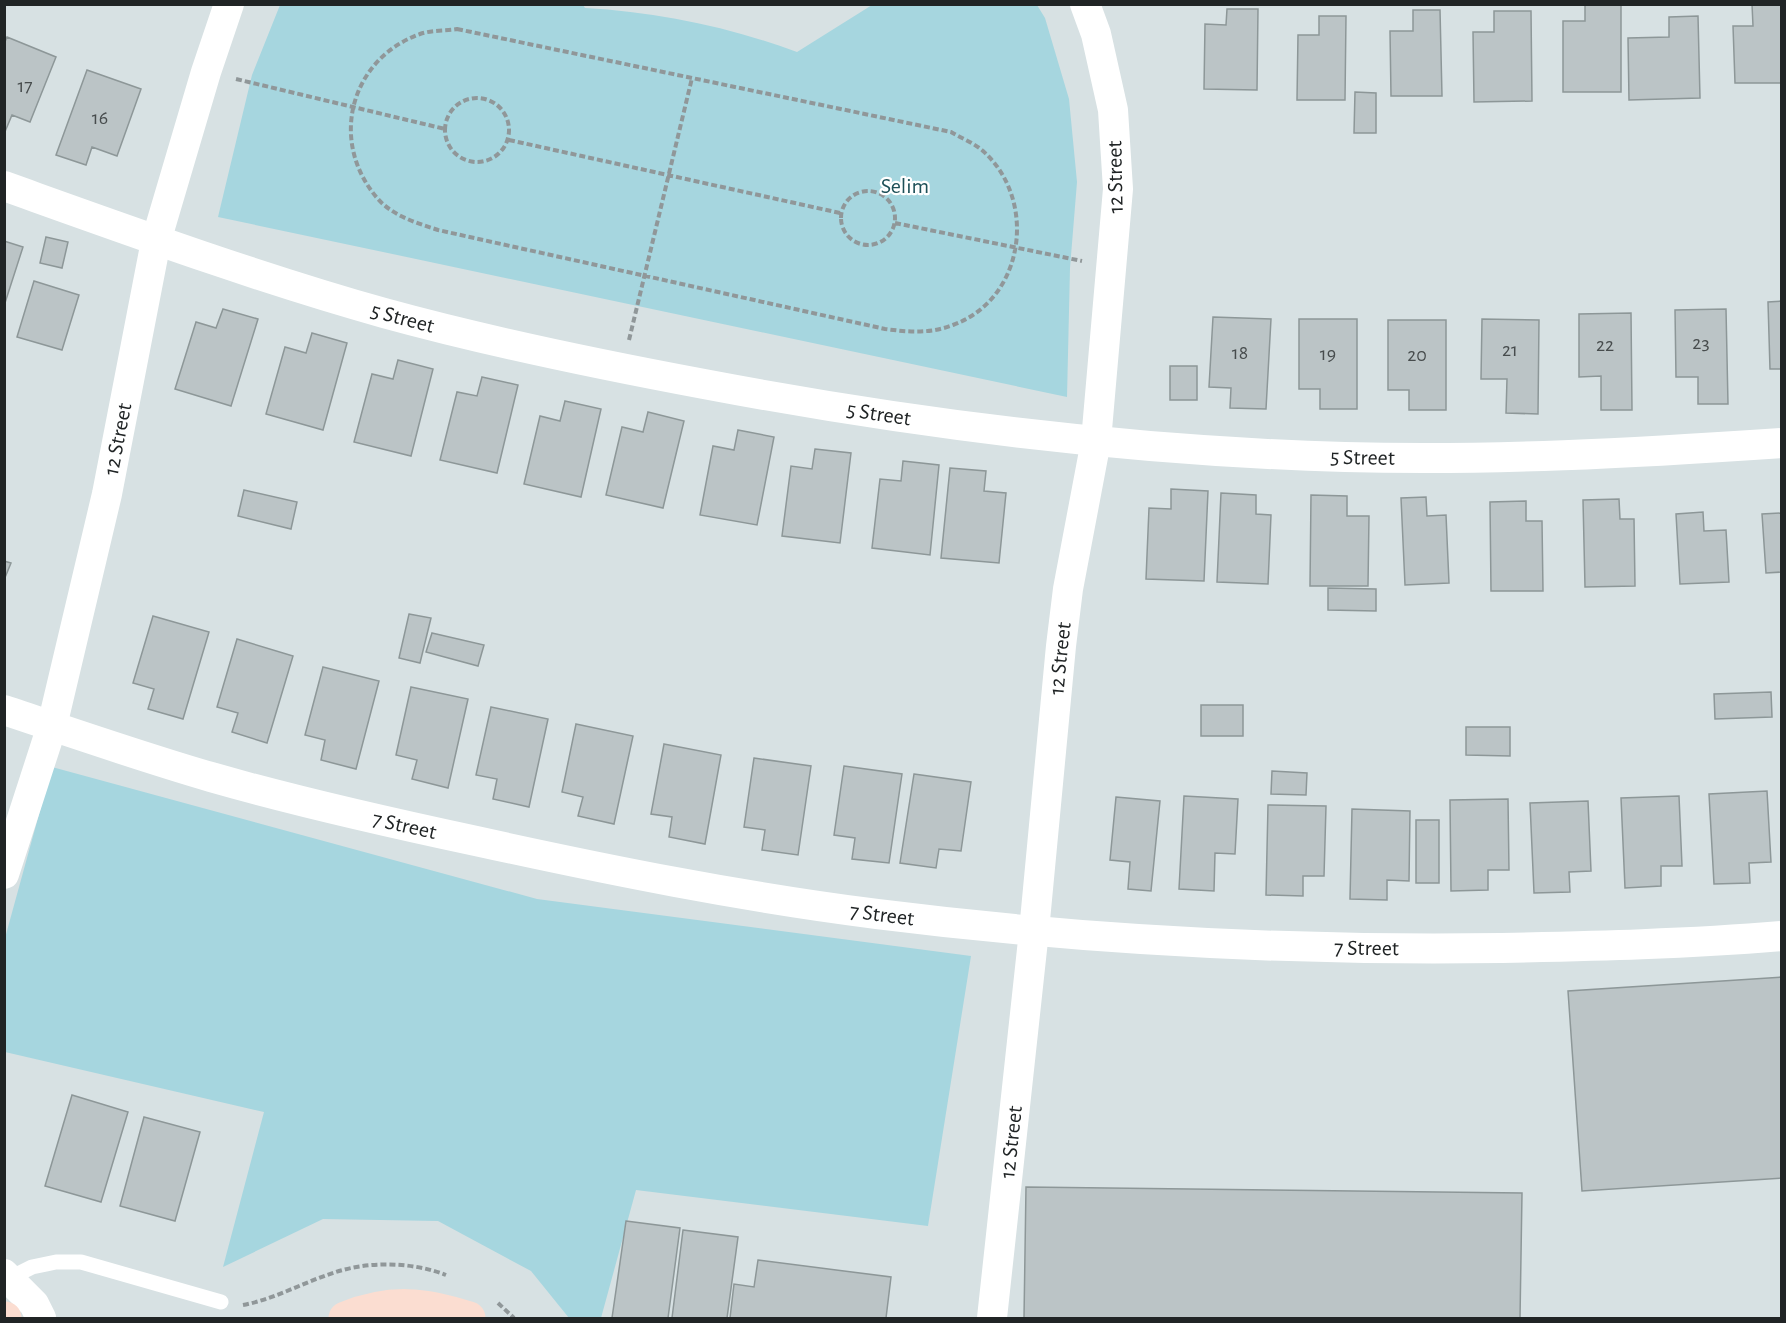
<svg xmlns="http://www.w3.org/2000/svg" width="1786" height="1323" viewBox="0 0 1786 1323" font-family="'Alegreya Sans',sans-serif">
<rect width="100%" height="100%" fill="#d7e1e3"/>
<path fill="#a6d6df" d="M280 5H583L585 8C657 12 730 27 797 52L872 5H1037L1045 18 1069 99 1077 182 1070 268 1067 397 218 217 252 75Z
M52 767 537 899 971 956 928 1226 636 1190 601 1318H569L531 1271 438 1221 323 1219 223 1267 264 1112 5 1052V938Z"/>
<path fill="#bbc4c6" stroke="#8d9798" stroke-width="1.5" d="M1585 4H1621V92H1563V21H1585Z
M1752 4H1781L1782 83H1735L1733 26H1753Z
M1227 9H1258L1257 90 1204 89 1205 24 1226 25Z
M1413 10H1440L1442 96H1391L1390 31H1413Z
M1494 11H1531L1532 101 1474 102 1473 32H1494Z
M1319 16H1346L1345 100H1297L1298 35H1319Z
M1698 16 1700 98 1629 100 1628 38 1669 37V17Z
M7 37 56 57 30 122 12 115 4 134V44Z
M87 70 141 89 117 156 92 147 86 165 56 155Z
M1355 92 1376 93V133H1354Z
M46 237 68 242 62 268 40 263Z
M4 241 23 247 4 306Z
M34 281 79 295 62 350 17 337Z
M1782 301V369H1770L1768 302Z
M223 309 258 319 231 406 175 389 196 322 216 328Z
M1726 309 1728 404H1698V377H1676L1675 310Z
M1631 313 1632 410H1601V376L1579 377V314Z
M1213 317 1271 319 1266 409 1230 408 1231 388 1209 387Z
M1299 319H1357V409H1320V389H1299Z
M1482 319 1539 320 1538 414 1506 413 1507 379H1481Z
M1388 320H1446V410H1409V390H1388Z
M312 333 347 343 323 430 266 414 285 347 306 353Z
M398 360 433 369 411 456 354 442 372 374 393 379Z
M1170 366H1197V400H1170Z
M482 377 518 385 497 473 440 460 457 392 477 396Z
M565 401 601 409 581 497 524 484 540 416 560 421Z
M648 412 684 421 663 508 606 495 622 427 643 432Z
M738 430 774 437 757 525 700 515 713 446 734 450Z
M815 449 851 453 840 543 782 536 791 466 812 469Z
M903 461 939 465 930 555 872 548 880 479 901 481Z
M950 468 986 471 984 491 1006 493 999 563 941 558Z
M1171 489 1208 491 1204 581 1146 579 1149 508 1171 509Z
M244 490 297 502 291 529 238 516Z
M1221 493 1256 495V514L1271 515 1268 584 1217 582Z
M1311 495 1347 496V516H1369L1368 586H1310Z
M1426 497 1427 516 1446 515 1449 583 1405 585 1401 498Z
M1619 499 1620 519H1634L1635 586 1585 587 1583 500Z
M1526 501V521H1542L1543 591H1491L1490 502Z
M1703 512 1704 531 1726 530 1729 582 1680 584 1676 514Z
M1782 513V572L1766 573 1762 514Z
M4 561 11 563 4 580Z
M1328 588 1376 589V611L1328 610Z
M409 614 431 618 420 663 399 658Z
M153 616 209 632 183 719 148 709 154 689 133 683Z
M432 633 484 645 478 666 426 652Z
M237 639 293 656 267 743 232 732 238 713 217 707Z
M323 667 379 681 356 769 321 760 325 740 305 735Z
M411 687 468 699 448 788 412 779 417 760 396 755Z
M1771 692 1772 717 1715 719 1714 694Z
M1201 705H1243V736H1201Z
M491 707 548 719 529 807 493 799 497 779 476 775Z
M576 724 633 736 614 824 578 816 583 797 562 792Z
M1466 727H1510V756L1466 755Z
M664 744 721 755 705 844 669 837 672 817 651 814Z
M754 758 811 766 798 855 762 850 765 830 744 827Z
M844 766 902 774 889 863 852 859 855 838 834 835Z
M1272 771 1307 773 1306 795 1271 794Z
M914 774 971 782 961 851 939 849 936 868 900 863Z
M1767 791 1771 862 1749 863 1750 883 1714 884 1709 794Z
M1184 796 1238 799 1235 854 1215 853 1214 891 1179 889Z
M1679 796 1682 866H1661V886L1625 888 1621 798Z
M1116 797 1160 801 1151 891 1128 889 1130 862 1110 860Z
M1508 799 1509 870H1488V890L1451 891 1450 800Z
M1588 801 1591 871 1569 872 1570 892 1534 893 1530 803Z
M1268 805 1326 806 1324 876H1303V896L1266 895Z
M1352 809 1410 811 1409 881 1387 880V900L1350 899Z
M1416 820H1439V883H1416Z
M1782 977V1178L1582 1191 1568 991Z
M72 1095 128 1112 101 1202 45 1186Z
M144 1117 200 1132 175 1221 120 1206Z
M1026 1187 1522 1193 1520 1318H1024Z
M626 1221 680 1228 668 1318H612Z
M683 1230 738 1237 727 1318H672Z
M758 1260 891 1277 886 1318H730L734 1284 754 1287Z"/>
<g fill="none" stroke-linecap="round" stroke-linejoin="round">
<path stroke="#909799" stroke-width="4" stroke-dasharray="6 3" stroke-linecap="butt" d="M457 29 951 132C961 138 974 143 983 151 1038 200 1025 299 953 325 930 334 908 332 885 329L438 230C417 223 393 216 378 199 328 142 350 59 420 34 431 30 446 31 457 29Z
M236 79 445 129
M445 130a32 32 0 1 1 64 0a32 32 0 1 1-64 0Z
M509 140 840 213
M841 218a27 27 0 1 1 54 0a27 27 0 1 1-54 0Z
M895 223 1082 261
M629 340 692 78
M498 1303 514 1318
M243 1305C275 1299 304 1282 336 1272 370 1261 413 1262 446 1275"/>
<path stroke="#fff" stroke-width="15" d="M10 1278 32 1267 56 1262H81L221 1302"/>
<g stroke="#fff" stroke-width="30">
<path id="s1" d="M4 186C130 231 256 277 384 313 489 342 597 364 704 384 915 424 1130 451 1345 457 1491 461 1636 453 1782 443"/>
<path id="s2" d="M4 710C73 733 142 757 211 777 298 802 387 822 476 841 608 870 742 897 877 914 1083 940 1293 951 1501 948 1594 946 1688 944 1782 936"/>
<path id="s3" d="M4 874 52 726 107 494 156 241 206 72 229 4"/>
<path d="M4 1274 34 1304 41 1318"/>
<path id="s4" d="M992 1318 1034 931 1061 646 1068 589 1096 441 1118 189 1113 110 1096 34 1085 4"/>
</g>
<path stroke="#fbddd1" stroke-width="33" d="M4 1318H5
M345 1318C390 1300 424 1303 469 1318"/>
</g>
<g text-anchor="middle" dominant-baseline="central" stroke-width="4.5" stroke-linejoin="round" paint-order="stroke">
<g font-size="20" fill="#474c4d">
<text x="25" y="86">17</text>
<text x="100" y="118">16</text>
<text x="1701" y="343">23</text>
<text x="1605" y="345">22</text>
<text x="1510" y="350">21</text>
<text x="1240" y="353">18</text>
<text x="1328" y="354">19</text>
<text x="1417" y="355">20</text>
</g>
<g font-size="22" fill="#202425" stroke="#fff">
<text transform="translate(1115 177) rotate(-91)">12 Street</text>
<text stroke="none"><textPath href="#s1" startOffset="420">5 Street</textPath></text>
<text stroke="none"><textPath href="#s1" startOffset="906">5 Street</textPath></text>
<text stroke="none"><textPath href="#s3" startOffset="450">12 Street</textPath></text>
<text stroke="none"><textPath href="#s1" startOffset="1392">5 Street</textPath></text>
<text stroke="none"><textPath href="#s4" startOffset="663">12 Street</textPath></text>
<text stroke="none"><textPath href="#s2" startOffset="417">7 Street</textPath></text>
<text stroke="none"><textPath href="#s2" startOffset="903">7 Street</textPath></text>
<text stroke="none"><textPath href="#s2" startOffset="1389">7 Street</textPath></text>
<text stroke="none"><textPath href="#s4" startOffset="177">12 Street</textPath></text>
</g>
<g font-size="22" fill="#1d5058" stroke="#fff">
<text x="905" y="186">Selim</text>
</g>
</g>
<rect width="1786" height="1323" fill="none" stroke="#202425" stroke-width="12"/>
</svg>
